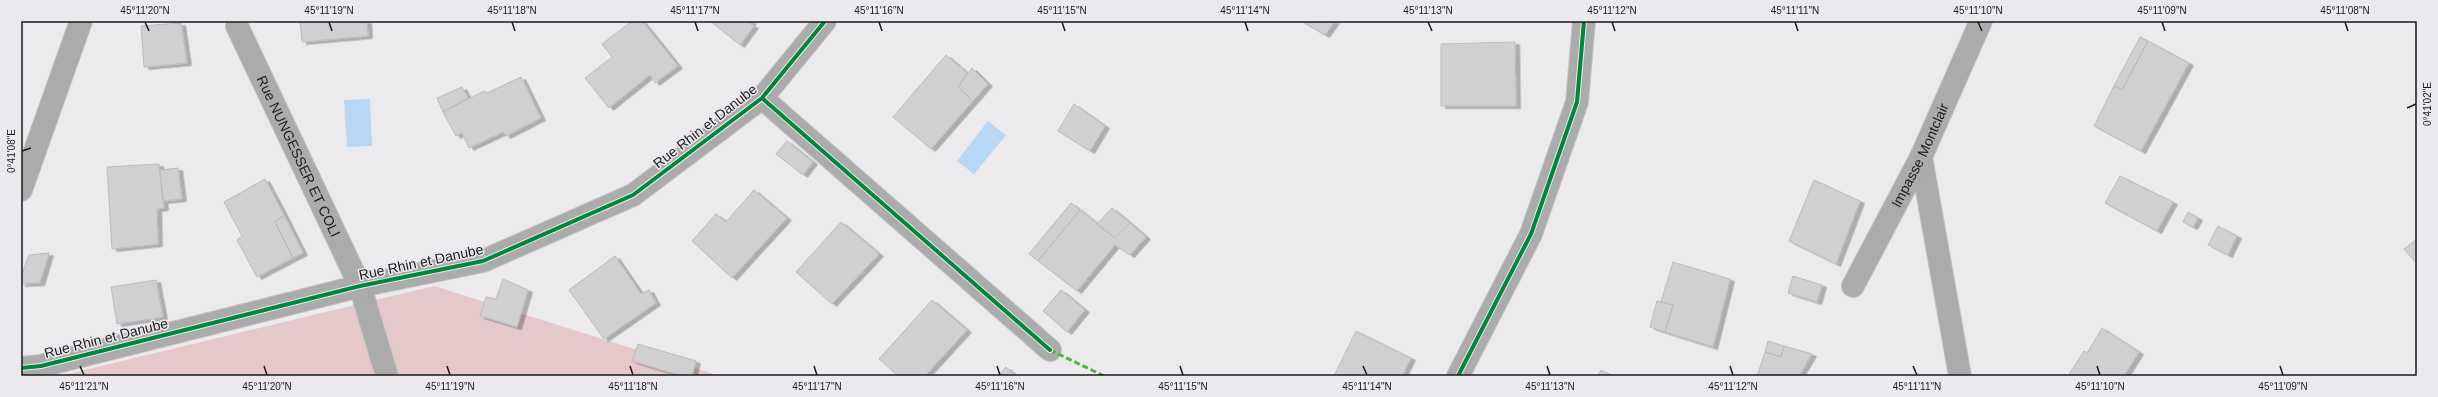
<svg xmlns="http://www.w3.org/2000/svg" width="2438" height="397" viewBox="0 0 2438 397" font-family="Arial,sans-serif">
<defs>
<filter id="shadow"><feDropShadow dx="4.5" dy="2.5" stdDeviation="0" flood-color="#0004"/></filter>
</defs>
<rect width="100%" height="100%" fill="#eceaed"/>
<path fill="#e4c8ca" d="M434 286 720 376H60Z"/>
<path fill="#b7d7f5" d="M370 99 372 146 347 147 344 100Z
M988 121 1006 135 974 174 957 161Z"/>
<path fill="#d0d0d2" stroke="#bcbbbd" filter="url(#shadow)" d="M300 21H367L368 36 302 42Z
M632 21H642L678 66 655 83 650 75 609 108 585 78 612 57 602 44Z
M710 21H752L750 24 754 26 740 45Z
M1301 21H1335L1325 35Z
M181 23 187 63 144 67 141 26Z
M2140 37 2148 41 2122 90 2114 86Z
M2148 41 2189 63 2141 151 2094 126 2114 86 2122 90Z
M1515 42 1516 106H1441V44Z
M946 55 967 73 958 87 973 101 931 149 893 117Z
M972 68 988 84 973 101 958 87Z
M521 77 541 118 506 136 503 132 469 148 462 133 456 136 443 112 484 91 487 93Z
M462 87 468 98 443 112 437 98Z
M1074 104 1105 126 1090 151 1058 131Z
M787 141 813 162 803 175 776 154Z
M159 164 164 208 157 209 158 244 112 249 107 167Z
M178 168 182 199 163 201 160 170Z
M2120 176 2173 202 2157 231 2105 203Z
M265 179 284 215 275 222 293 258 257 277 237 240 242 236 224 202Z
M1814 180 1860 201 1836 264 1789 241Z
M754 190 787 218 732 278 692 241 716 214 726 222Z
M1071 203 1080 210 1038 261 1029 254Z
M1112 208 1130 223 1115 238 1097 224Z
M1080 210 1115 238 1130 223 1146 237 1130 255 1115 245 1077 291 1038 261Z
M2188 212 2198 218 2193 227 2183 222Z
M284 215 303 253 293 258 275 222Z
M841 222 879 254 832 304 796 272Z
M2218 226 2237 236 2228 255 2208 245Z
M2417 239V264L2404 249Z
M49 253 40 283 21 284V276L29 255Z
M615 256 641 294 649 290 656 303 604 339 569 290Z
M1673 262 1730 279 1713 347 1665 332 1673 305 1661 302Z
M1793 276 1822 285 1817 302 1788 293Z
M503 279 528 290 517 327 480 316 486 297 496 299Z
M156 280 163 317 117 324 111 287Z
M1061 290 1085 310 1067 332 1043 311Z
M932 300 967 330 925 376H898L879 359Z
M1657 301 1673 305 1665 332 1650 327Z
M2102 328 2139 352 2124 376H2068L2084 351 2087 353Z
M1356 331 1411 358 1402 376H1334Z
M1768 341 1784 346 1781 357 1765 352Z
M638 344 696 361 692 376H682L632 361Z
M1784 346 1812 354 1799 376H1757L1765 352 1781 357Z
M1006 367 1016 376H998Z
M1601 370 1613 376H1598Z"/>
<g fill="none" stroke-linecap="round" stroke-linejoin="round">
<defs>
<g id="minor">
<path id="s1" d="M237 26 360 286 387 376"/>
<path d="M762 98 1050 350"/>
<path d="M1921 157 1960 376"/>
<path d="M21 190 81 21"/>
<path id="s2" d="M1853 286 1921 157 1981 21"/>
<path d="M21 368 41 366 360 286 483 261 633 195 762 98 825 21"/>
<path d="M1458 376 1531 234 1577 102 1584 21"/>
</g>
</defs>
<use href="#minor" stroke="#c6c5c6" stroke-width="24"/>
<use href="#minor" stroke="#ababac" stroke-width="22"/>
<path stroke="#55b145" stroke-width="3" stroke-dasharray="6 3" stroke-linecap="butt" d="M1050 350 1104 376"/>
<defs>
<path id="cycleway" d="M762 98 1050 350
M21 368 41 366 360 286 483 261 633 195 762 98 825 21
M1458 376 1531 234 1577 102 1584 21"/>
</defs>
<use href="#cycleway" stroke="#ece9ee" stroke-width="6"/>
<use href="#cycleway" stroke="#00873e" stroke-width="4"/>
</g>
<path fill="none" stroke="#1a191b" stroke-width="1.5" d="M145 22 149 31M329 22 332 31M512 22 515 31M695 22 698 31M879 22 882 31M1062 22 1065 31M1245 22 1248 31M1428 22 1432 31M1612 22 1615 31M1795 22 1798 31M1978 22 1982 31M2162 22 2165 31M2345 22 2348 31M2407 108 2416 104M22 151 31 148M80 366 84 375M264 366 267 375M447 366 450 375M630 366 633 375M814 366 817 375M997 366 1000 375M1180 366 1183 375M1363 366 1367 375M1547 366 1550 375M1730 366 1733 375M1913 366 1917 375M2097 366 2100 375M2280 366 2283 375"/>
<g text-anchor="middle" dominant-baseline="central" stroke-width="3" stroke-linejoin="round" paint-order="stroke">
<g font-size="14" fill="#1a191b" stroke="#ece9ee">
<text transform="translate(705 126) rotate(-38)">Rue Rhin et Danube</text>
<text stroke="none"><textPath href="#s2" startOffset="147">Impasse Montclair</textPath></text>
<text stroke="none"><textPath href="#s1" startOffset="144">Rue NUNGESSER ET COLI</textPath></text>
<text transform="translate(421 262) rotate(-12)">Rue Rhin et Danube</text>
<text transform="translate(106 338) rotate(-14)">Rue Rhin et Danube</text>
</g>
</g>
<rect width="2438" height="397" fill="none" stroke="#ece9ee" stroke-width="44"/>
<rect x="22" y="22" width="2394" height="353" fill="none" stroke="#1a191b" stroke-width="1.5"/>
<g font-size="10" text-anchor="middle" fill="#1a191b">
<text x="145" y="14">45°11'20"N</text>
<text x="329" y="14">45°11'19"N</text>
<text x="512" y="14">45°11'18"N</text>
<text x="695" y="14">45°11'17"N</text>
<text x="879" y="14">45°11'16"N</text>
<text x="1062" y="14">45°11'15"N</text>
<text x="1245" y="14">45°11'14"N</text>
<text x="1428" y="14">45°11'13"N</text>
<text x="1612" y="14">45°11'12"N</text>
<text x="1795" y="14">45°11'11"N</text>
<text x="1978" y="14">45°11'10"N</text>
<text x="2162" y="14">45°11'09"N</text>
<text x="2345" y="14">45°11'08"N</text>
<text transform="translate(2427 104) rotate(-90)" y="4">0°41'02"E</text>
<text transform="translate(11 151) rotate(-90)" y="4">0°41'08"E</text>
<text x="84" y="390">45°11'21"N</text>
<text x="267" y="390">45°11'20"N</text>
<text x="450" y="390">45°11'19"N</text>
<text x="633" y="390">45°11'18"N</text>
<text x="817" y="390">45°11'17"N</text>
<text x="1000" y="390">45°11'16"N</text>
<text x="1183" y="390">45°11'15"N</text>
<text x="1367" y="390">45°11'14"N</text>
<text x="1550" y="390">45°11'13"N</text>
<text x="1733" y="390">45°11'12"N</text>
<text x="1917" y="390">45°11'11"N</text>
<text x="2100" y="390">45°11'10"N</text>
<text x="2283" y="390">45°11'09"N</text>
</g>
</svg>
